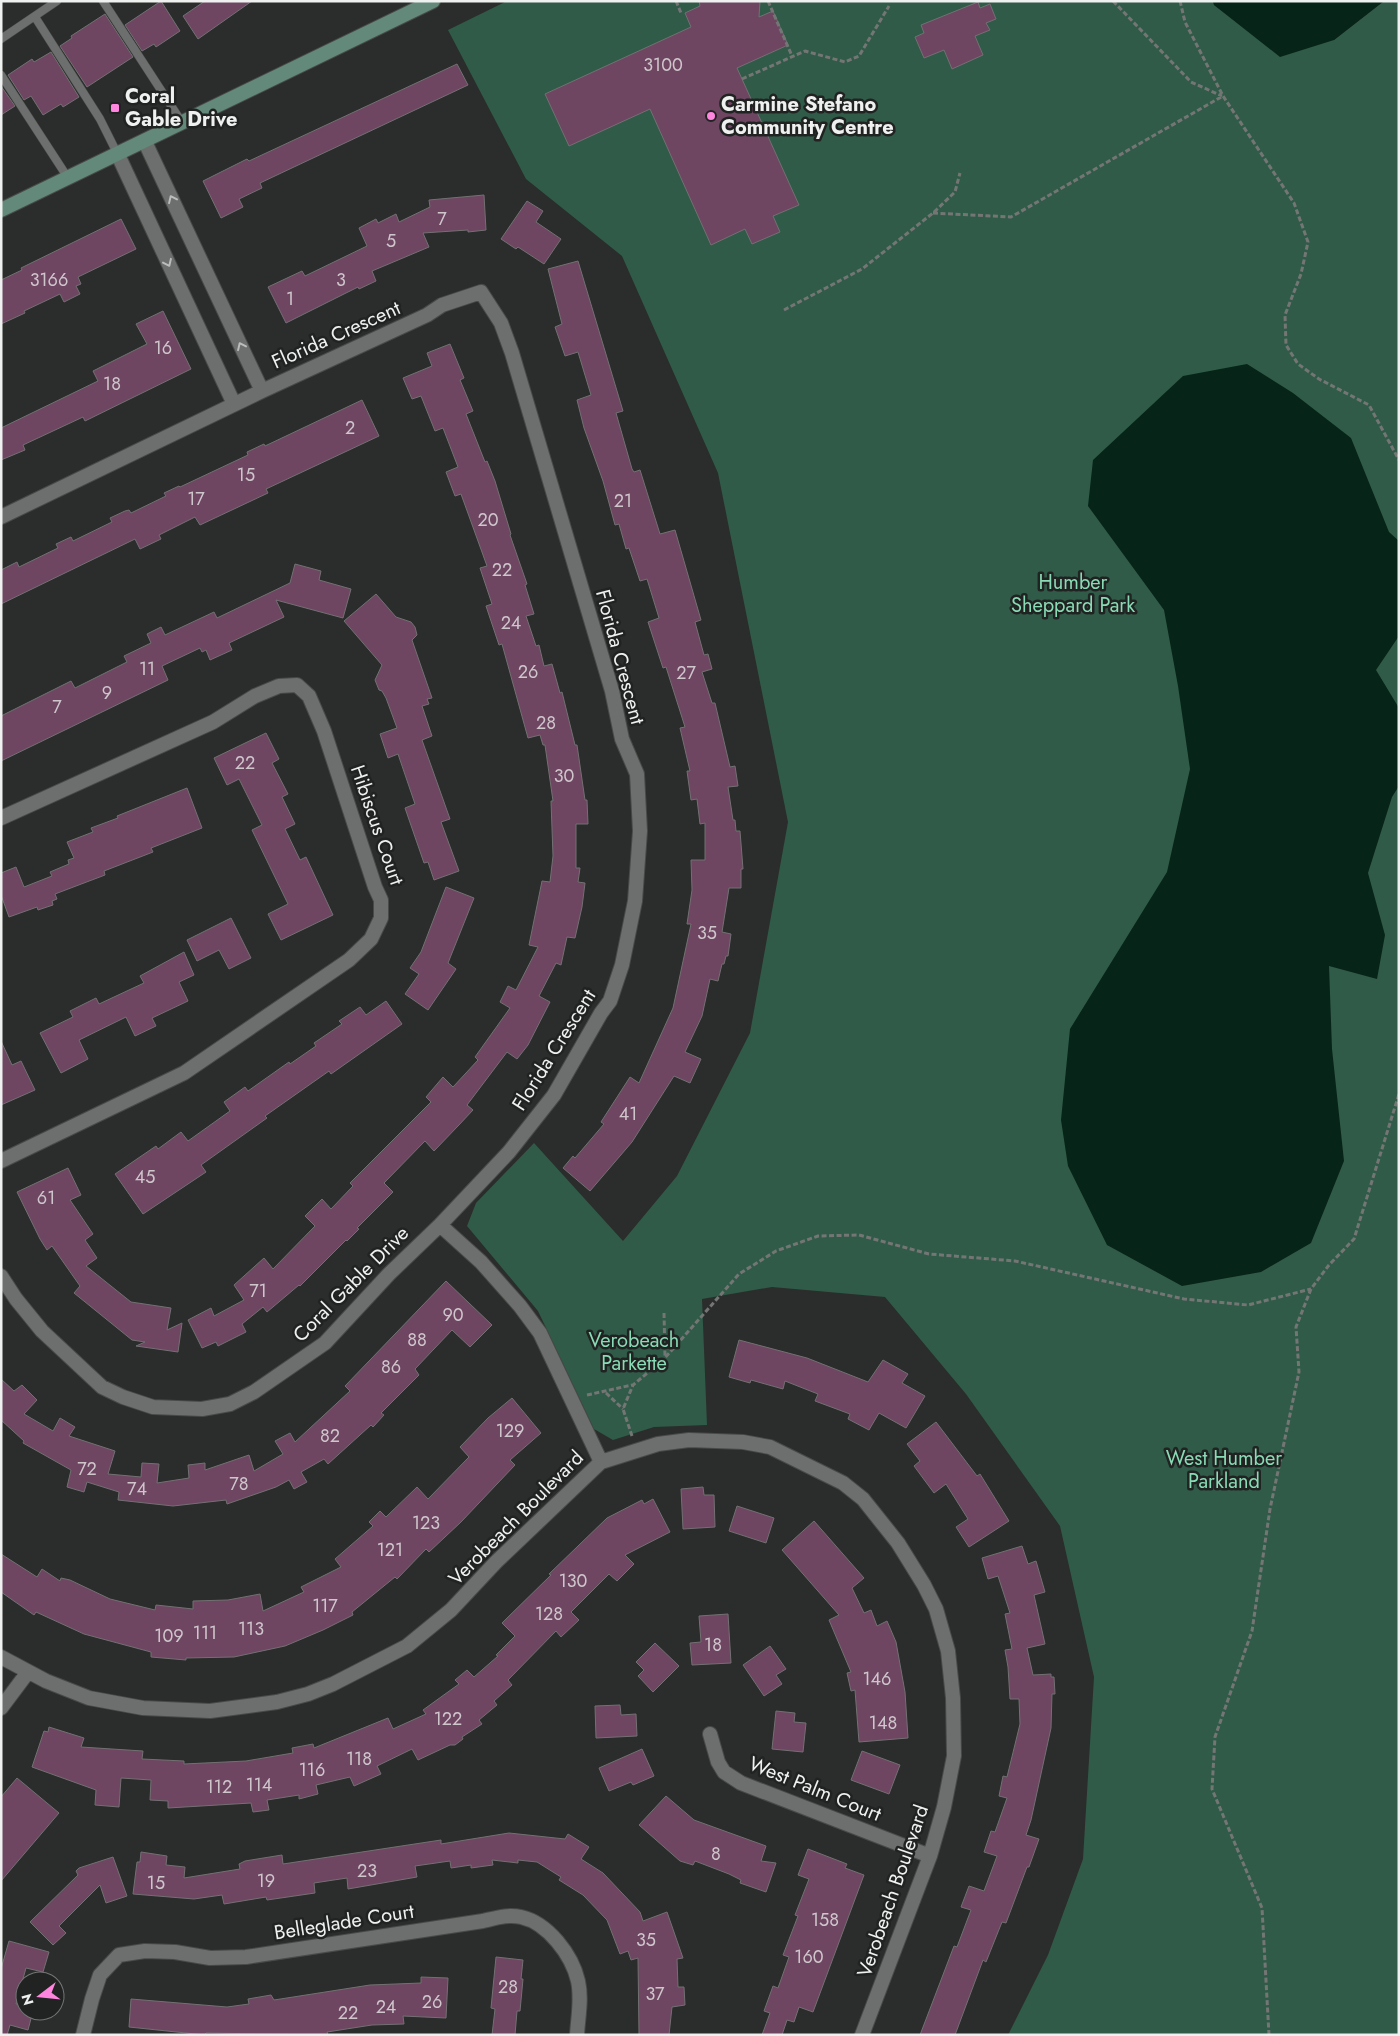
<svg xmlns="http://www.w3.org/2000/svg" width="1400" height="2036" viewBox="0 0 1400 2036" font-family="Jost,sans-serif">
<rect width="100%" height="100%" fill="#2a2d2b"/>
<path fill="#305b48" d="M507 1H1213L1214 5 1253 34 1334 40 1384 1H1399V2035H1008L1048 1955 1083 1859 1094 1677 1060 1526 966 1394 885 1297 772 1287 702 1299 707 1425 654 1427 613 1440 594 1429 538 1311 467 1226 476 1203 534 1143 623 1241 677 1176 750 1033 788 822 718 473 622 256 526 179 448 30Z"/>
<path fill="#072418" d="M1213 1H1384L1334 40 1280 57 1214 5Z
M1247 364 1293 393 1351 438 1389 532 1399 541V636L1376 670 1399 708V786L1392 797 1368 873 1385 935 1377 979 1329 966 1332 1049 1344 1161 1311 1243 1261 1272 1182 1286 1107 1245 1068 1166 1061 1120 1070 1029 1167 872 1190 769 1178 686 1164 610 1088 506 1093 460 1183 376Z"/>
<path fill="#6e4662" stroke="#737072" d="M161 1 180 31 156 47 154 44 142 51 125 25Z
M205 1H252L198 39 183 16Z
M699 1H760L759 17 773 11 788 45 737 68 799 205 773 216 780 232 752 244 745 229 711 245 650 109 569 146 545 94 691 27 685 13 700 6Z
M978 2 980 8 990 4 996 19 986 23 990 30 975 36 983 55 952 69 944 50 924 58 915 37 924 33 921 25Z
M105 14 133 57 87 87 60 46 72 38 71 36Z
M51 52 79 97 63 107 61 104 43 115 31 96 24 100 8 75 32 59 34 62Z
M457 64 468 85 260 183 262 188 239 199 243 207 221 218 203 181 247 159 249 161Z
M1 86 15 106 1 115Z
M484 195 486 230 468 232V230L423 233 429 247 372 271 376 281 359 289 358 287 286 323 268 287 302 271 305 276 367 246 359 228 376 219 378 223 396 214 399 222 430 207 429 200Z
M527 201 543 211 536 222 561 239 544 264 518 247 516 249 501 239Z
M121 219 136 249 78 277 81 284 76 286 80 294 64 302 60 294 24 311 25 313 1 324V280L22 270 21 268Z
M578 261 623 411 616 413 632 469 634 472 640 470 660 534 675 530 701 620 695 622 704 655 708 654 712 669 702 672 712 703H715L730 767 735 766 738 786 728 787 733 820H735L736 831H740L743 869H741V888H729L722 932 731 934 728 956H726L724 964H722L718 981 710 979 702 1016 685 1052 701 1059 690 1083 674 1076 632 1142 590 1191 563 1168 573 1156 575 1158 604 1124 601 1122 630 1077 639 1083 673 1008 691 924H687L692 890 691 860H705V823L700 824 697 799 691 800 687 771H690L680 728 685 727 666 667 663 668 648 622 659 618 647 579 640 581 629 548 626 549 619 524 615 525 603 481 584 428 577 400 591 395 578 352 565 356 555 327 562 324 548 269Z
M163 311 191 369 85 421 83 417 23 445 25 450 1 460V428L98 381 93 371 147 344 136 324Z
M450 344 464 378 460 380 473 411 466 414 485 462 487 461 495 481 511 534 510 535 527 584 525 585 534 614 526 616 536 646 539 645 544 666 552 664 560 693 562 692 575 745H577L585 800H587L588 824H576V868H580L578 882 585 883 582 907 575 938 567 937 561 965 556 963 539 996 550 1002 528 1045 517 1059 507 1052 467 1105 473 1110 458 1126 434 1151 425 1141 384 1183 393 1192 357 1228 359 1229 347 1241 346 1240 300 1286 299 1285 267 1312 263 1307 242 1324 246 1332 218 1346 216 1342 202 1348 188 1320 211 1308 214 1316 244 1300 234 1285 264 1258 273 1269 315 1226 305 1216 322 1199 331 1209 353 1186 350 1183 431 1102 426 1097 443 1077 453 1087 478 1060 475 1057 510 1008 500 1002 508 986 516 990 538 947 529 945 542 881 550 882 553 856 551 801H553L545 745H543L540 735 528 738 502 644 499 645 486 606 492 604 480 568 487 566 461 494 455 496 446 472 458 467 443 428 435 431 421 396 412 399 403 378 432 366 427 353Z
M362 400 379 436 266 489 268 493 200 525 195 517 159 535 161 539 140 549 135 539 1 604V570L17 562 19 567 58 548 56 544 71 537 73 541 112 522 110 518 125 511 129 510 131 513 166 496 164 493 179 486 180 487 248 455 247 452 264 444 265 446Z
M295 564 321 571 319 580 351 589 343 618 276 600 284 617 229 643 232 650 210 660 206 650 202 652 200 648 162 666 168 680 1 761V716L71 681 75 688 127 662 124 656 151 643 147 634 161 627 165 635 214 612 217 618 290 583Z
M376 594 396 617 411 622 415 627 417 635 412 640 432 698 427 699 429 704 422 706 432 736 422 740 450 819 441 822 459 871 434 880 428 862 424 863 405 808 415 804 398 754 388 758 380 734 397 728 386 698 382 691 379 690 375 680 382 665 344 621Z
M266 733 279 759 272 763 288 794 282 797 295 824 285 829 300 860 306 857 333 915 281 940 268 914 288 904 252 830 262 825 239 779 227 785 214 758Z
M187 788 202 828 151 848 153 852 104 871 105 875 55 894 57 899 52 901 53 905 38 910 37 907 9 917 1 895V873L16 867 24 887 52 876 50 872 69 864 68 860 74 858 67 842 93 832 91 828 118 818 117 816Z
M446 887 474 898 448 963 456 969 428 1010 405 994 419 974 410 968 421 952Z
M231 918 251 958 229 969 219 950 197 961 187 940Z
M184 952 194 975 179 982 188 1001 152 1018 156 1026 135 1036 126 1017 79 1040 88 1059 61 1073 40 1033 73 1017 70 1011 96 998 99 1004 144 983 140 976Z
M386 1001 402 1024 331 1074 329 1071 265 1116 267 1118 201 1165 206 1172 143 1214 115 1174 156 1146 158 1149 181 1132 188 1141 230 1111 224 1102 245 1087 248 1091 289 1062 290 1064 316 1046 314 1043 342 1024 339 1021 360 1007 366 1015Z
M1 1041 12 1065 21 1061 35 1090 1 1105Z
M68 1168 81 1195 70 1200 93 1234 85 1240 97 1258 86 1266 131 1302 171 1308 167 1330 182 1323 178 1352 136 1346 145 1342 132 1340 74 1293 80 1286 52 1246 47 1250 40 1239 17 1192Z
M446 1281 492 1325 470 1347 452 1330 415 1369 419 1375 381 1413 384 1415 373 1427 371 1425 328 1464 324 1459 301 1472 307 1482 294 1489 289 1480 276 1487 227 1504 226 1500 173 1506 118 1500 119 1492 87 1482 84 1492 67 1487 71 1470 23 1443 24 1441 1 1420V1379L14 1391 22 1385 37 1400 24 1414 53 1431 60 1418 75 1427 69 1436 115 1451 108 1474 141 1477 142 1463 159 1464 157 1483 189 1478 188 1465 205 1463V1470L249 1455 254 1471 283 1454 275 1441 290 1433 295 1442 350 1391 345 1386Z
M739 1340 807 1358 868 1382 883 1360 908 1374 902 1383 925 1396 906 1428 879 1413 869 1430 848 1419 850 1414 815 1401 818 1394 785 1381 783 1389 751 1380 750 1383 729 1377Z
M512 1398 541 1433 510 1460 515 1465 461 1522 429 1552 426 1549 397 1579 395 1577 352 1612 353 1615 323 1630 285 1646 234 1657 186 1658V1660L151 1657V1652L84 1634 36 1612 34 1615 1 1592V1554L37 1577 42 1569 60 1581 61 1578 70 1580 110 1599 155 1610 156 1605 193 1609V1601L228 1600 260 1594 263 1611 304 1592 301 1587 341 1567 335 1559 373 1526 369 1522 380 1511 386 1517 417 1487 428 1499 469 1457 460 1447 488 1418Z
M936 1422 977 1476 980 1474 1009 1521 969 1547 956 1527 968 1519 946 1484 934 1493 914 1466 920 1461 907 1444Z
M703 1487 704 1495H714L715 1527 683 1529 681 1489Z
M653 1499 670 1532 625 1555 634 1564 617 1581 609 1574 571 1612 579 1620 561 1637 556 1631 508 1680 512 1685 494 1701 497 1705 479 1720 482 1724 462 1737 463 1739 455 1745H450L418 1760 412 1749 377 1766 381 1774 354 1786 350 1777 316 1785 318 1794 299 1799V1795L267 1800 269 1810 253 1812 251 1803 168 1808V1801L150 1800 151 1780 121 1778 119 1807 95 1805 96 1790 32 1767 44 1731 48 1732 49 1727 84 1738 81 1747 143 1751 142 1759 184 1761V1764L246 1761 293 1753 292 1748 313 1744 314 1748 388 1718 393 1729 426 1714 423 1710 459 1684 455 1680 467 1670 474 1677 498 1656 496 1655 515 1636 502 1623 551 1575 549 1574 607 1518 642 1500 644 1504Z
M737 1506 774 1518 766 1543 729 1531Z
M814 1521 864 1578 852 1588 864 1613 871 1610 877 1626 887 1621 896 1642 905 1692 908 1738 859 1742 855 1690 851 1691 847 1673 851 1672 829 1620 839 1615 782 1550Z
M1022 1546 1028 1564 1036 1561 1045 1592 1034 1595 1045 1644 1027 1648 1033 1675 1051 1674V1677H1054L1055 1694H1052L1051 1728 1031 1820 1026 1835 1039 1839 1029 1867H1027L1006 1923 1002 1922 986 1962 983 1960 955 2035H920L954 1946 957 1947 971 1910 961 1907 969 1886 984 1891 997 1856 984 1852 991 1831 995 1832 1007 1798 999 1796 1003 1776 1007 1777 1020 1724 1019 1699H1010L1008 1667 1005 1650 1012 1649 1005 1614 1010 1613 998 1576 988 1579 982 1558Z
M728 1614 731 1663 692 1665 690 1643 701 1642 699 1616Z
M655 1643 679 1666 653 1692 638 1676 644 1670 636 1662Z
M770 1646 786 1669 776 1675 782 1684 764 1696 743 1665Z
M620 1705 621 1715 636 1714 637 1736 596 1738 595 1706Z
M776 1711 795 1713 794 1722 806 1723 803 1752 772 1749Z
M642 1749 654 1776 633 1785 631 1782 609 1791 599 1768Z
M862 1751 900 1765 889 1794 851 1780Z
M17 1778 59 1813 1 1881V1797Z
M666 1796 694 1820 766 1846 761 1861 776 1863 766 1892 740 1883 741 1880 729 1874 695 1861 693 1865 680 1861 639 1825Z
M509 1833 565 1839 568 1834 589 1847 581 1859 603 1873 640 1912 643 1921 667 1912 683 1958 677 1959 678 1987H684L685 2005 672 2007 669 2035H639L638 1958 631 1960 628 1951 620 1954 607 1920 583 1895 559 1880 561 1877 537 1862 518 1860V1863L492 1860 493 1865 471 1868V1865L451 1868 450 1861 415 1866 417 1877 348 1889 347 1878 314 1883 315 1893 267 1900 266 1897 224 1904 222 1895 194 1899 133 1894 137 1862H140L141 1852 167 1856 166 1865 185 1867 184 1878 240 1869 239 1864 245 1861 282 1855 283 1864 441 1840V1844Z
M808 1849 847 1864 845 1868 864 1875 813 2012 799 2007 794 2022 787 2020 782 2035H762L770 2013 764 2011 773 1986 778 1988 789 1957 783 1955 798 1916 795 1915 809 1879 798 1875Z
M113 1857 127 1896 106 1903 100 1885 59 1926 66 1933 53 1945 30 1922 78 1875 76 1871 79 1868Z
M9 1941 49 1952 43 1972 26 1968 16 2004 25 2006V2011H33L28 2030 10 2025 7 2035H1V1969Z
M496 1957 523 1960 521 1979H523L520 2011H517L515 2035H492L495 2009 491 2008Z
M421 1977 448 1978 446 2018 403 2016 404 2024 372 2025 327 2032 328 2035 206 2033 205 2035 129 2027 131 1999 227 2007 249 2004 248 1999 271 1995 274 2000 370 1985 421 1983Z"/>
<g fill="none" stroke-linecap="round" stroke-linejoin="round">
<defs>
<path id="service" d="M103 1 183 124
M35 17 100 119 118 155
M1 39 57 1
M1 75 68 178"/>
<path id="minor" d="M145 142 262 391
M118 155 234 404
M1 517 262 391 427 315 442 305 481 292 501 323 512 353 612 691 622 739 637 774 640 831 635 901 622 965 610 1001 601 1013 554 1095 509 1152 440 1225 389 1274 325 1343 254 1392 230 1404 202 1409 153 1407 123 1397 102 1387 42 1331 16 1299 1 1276
M1 818 213 722 255 696 279 686 297 685 309 696 324 731 375 887 381 900V918L371 939 349 960 184 1073 1 1161
M440 1225 481 1262 520 1306 540 1333 601 1462
M1 1657 46 1681 89 1698 143 1708 210 1711 277 1702 308 1694 333 1684 407 1646 451 1610 496 1562 601 1462 658 1444 689 1440 743 1442 770 1447 843 1483 863 1499 898 1543 924 1585 936 1609 948 1651 953 1698 954 1756 944 1807 930 1856 862 2035
M1 1708 28 1672
M710 1734 718 1762 724 1772 741 1783 930 1856
M83 2035 92 1999 100 1975 119 1955 145 1951 175 1952 210 1958 246 1957 483 1921C496 1918 508 1914 521 1917 548 1923 572 1955 578 1981 582 1999 578 2017 577 2035"/>
<path id="secondary" d="M1 210 433 1"/>
</defs>
<use href="#service" stroke="#484a49" stroke-width="9"/>
<use href="#minor" stroke="#484a49" stroke-width="16"/>
<use href="#secondary" stroke="#484a49" stroke-width="16"/>
<path stroke="#747675" stroke-width="3" stroke-dasharray="5 2.5" stroke-linecap="butt" d="M676 1 681 13
M768 1 792 56
M1113 1 1191 82 1222 96
M1180 1 1185 22 1223 96 1294 203 1308 242 1301 274 1285 315 1286 345 1298 364 1319 379 1369 405 1399 460
M742 79 805 51 845 62 859 56 889 6
M933 213 1011 217 1223 96
M784 310 862 269 933 213 955 192 960 173
M664 1313 665 1357
M606 1393 623 1409
M587 1395 632 1385
M632 1436 623 1409 633 1385 663 1360 739 1274 776 1251 818 1236 859 1235 929 1254 1015 1261 1184 1299 1248 1305 1311 1289
M1269 2035 1262 1908 1212 1789 1215 1737 1252 1631 1270 1509 1299 1372 1296 1327 1311 1289 1329 1265 1354 1239 1399 1094"/>
<use href="#service" stroke="#6c6f6d" stroke-width="8"/>
<use href="#minor" stroke="#6c6f6d" stroke-width="14"/>
<use href="#secondary" stroke="#628979" stroke-width="14"/>
</g>
<defs><path id="oneway-chevron" d="M-2-3.5L2.5 0L-2 3.5" fill="none" stroke-width="1.6" stroke-linecap="round" stroke-linejoin="round" transform="scale(1.25)"/></defs>
<g stroke="#bbbdbc">
<use href="#oneway-chevron" transform="translate(172 199) rotate(-115)"/>
<use href="#oneway-chevron" transform="translate(168 263) rotate(65)"/>
<use href="#oneway-chevron" transform="translate(241 346) rotate(-115)"/>
</g>
<g fill="#ff85df" stroke="#212322" stroke-width="2">
<rect x="110" y="103" width="10" height="10" rx="2.5"/>
<circle cx="711" cy="116" r="5"/>
</g>
<g text-anchor="middle" dominant-baseline="central" stroke-width="5" stroke-linejoin="round" paint-order="stroke">
<g font-size="18" fill="#cfc6cc">
<text x="663" y="65">3100</text>
<text x="442" y="219">7</text>
<text x="391" y="241">5</text>
<text x="49" y="280">3166</text>
<text x="341" y="280">3</text>
<text x="290" y="299">1</text>
<text x="163" y="348">16</text>
<text x="112" y="384">18</text>
<text x="350" y="428">2</text>
<text x="246" y="475">15</text>
<text x="196" y="499">17</text>
<text x="623" y="501">21</text>
<text x="488" y="520">20</text>
<text x="502" y="570">22</text>
<text x="511" y="623">24</text>
<text x="147" y="669">11</text>
<text x="528" y="672">26</text>
<text x="686" y="673">27</text>
<text x="107" y="693">9</text>
<text x="57" y="707">7</text>
<text x="546" y="723">28</text>
<text x="245" y="763">22</text>
<text x="564" y="776">30</text>
<text x="707" y="933">35</text>
<text x="628" y="1114">41</text>
<text x="145" y="1177">45</text>
<text x="46" y="1198">61</text>
<text x="258" y="1291">71</text>
<text x="453" y="1315">90</text>
<text x="417" y="1340">88</text>
<text x="391" y="1367">86</text>
<text x="510" y="1431">129</text>
<text x="330" y="1436">82</text>
<text x="87" y="1469">72</text>
<text x="239" y="1484">78</text>
<text x="137" y="1489">74</text>
<text x="426" y="1523">123</text>
<text x="390" y="1550">121</text>
<text x="573" y="1581">130</text>
<text x="325" y="1606">117</text>
<text x="549" y="1614">128</text>
<text x="251" y="1629">113</text>
<text x="205" y="1633">111</text>
<text x="169" y="1636">109</text>
<text x="713" y="1645">18</text>
<text x="877" y="1679">146</text>
<text x="448" y="1719">122</text>
<text x="883" y="1723">148</text>
<text x="359" y="1759">118</text>
<text x="312" y="1770">116</text>
<text x="259" y="1785">114</text>
<text x="219" y="1787">112</text>
<text x="716" y="1854">8</text>
<text x="367" y="1871">23</text>
<text x="266" y="1881">19</text>
<text x="156" y="1883">15</text>
<text x="825" y="1920">158</text>
<text x="646" y="1940">35</text>
<text x="809" y="1957">160</text>
<text x="508" y="1987">28</text>
<text x="655" y="1994">37</text>
<text x="432" y="2002">26</text>
<text x="386" y="2007">24</text>
<text x="348" y="2013">22</text>
</g>
<g font-size="20" font-weight="bold" fill="#eff1f0" stroke="#212322" text-anchor="start">
<text x="125" y="96">Coral<tspan x="125" dy="23">Gable Drive</tspan></text>
<text x="721" y="104">Carmine Stefano<tspan x="721" dy="23">Community Centre</tspan></text>
</g>
<g font-size="20" fill="#eff1f0" stroke="#212322">
<text transform="translate(336 335) rotate(-24)">Florida Crescent</text>
<text transform="translate(620 657) rotate(75)">Florida Crescent</text>
<text transform="translate(377 825) rotate(71)">Hibiscus Court</text>
<text transform="translate(554 1050) rotate(-58)">Florida Crescent</text>
<text transform="translate(351 1284) rotate(-45)">Coral Gable Drive</text>
<text transform="translate(516 1518) rotate(-45)">Verobeach Boulevard</text>
<text transform="translate(815 1789) rotate(22)">West Palm Court</text>
<text transform="translate(893 1891) rotate(-71)">Verobeach Boulevard</text>
<text transform="translate(344 1922) rotate(-9)">Belleglade Court</text>
</g>
<g font-size="20" fill="#88dbb5" stroke="#212322">
<text x="1073" y="582">Humber<tspan x="1073" dy="23">Sheppard Park</tspan></text>
<text x="634" y="1340">Verobeach<tspan x="634" dy="23">Parkette</tspan></text>
<text x="1224" y="1458">West Humber<tspan x="1224" dy="23">Parkland</tspan></text>
</g>
</g>
<rect width="1400" height="2036" fill="none" stroke="#eff1f0" stroke-width="5"/>
<g transform="translate(40 1996) rotate(254)"><circle r="24" fill="#212322" stroke="#737574"/>
<path d="M0-4L9 19L0 12L-9 19Z" fill="#ff85df"/>
<text y="-8" font-size="14" font-weight="bold" text-anchor="middle" fill="#eff1f0">N</text>
</g>
</svg>
